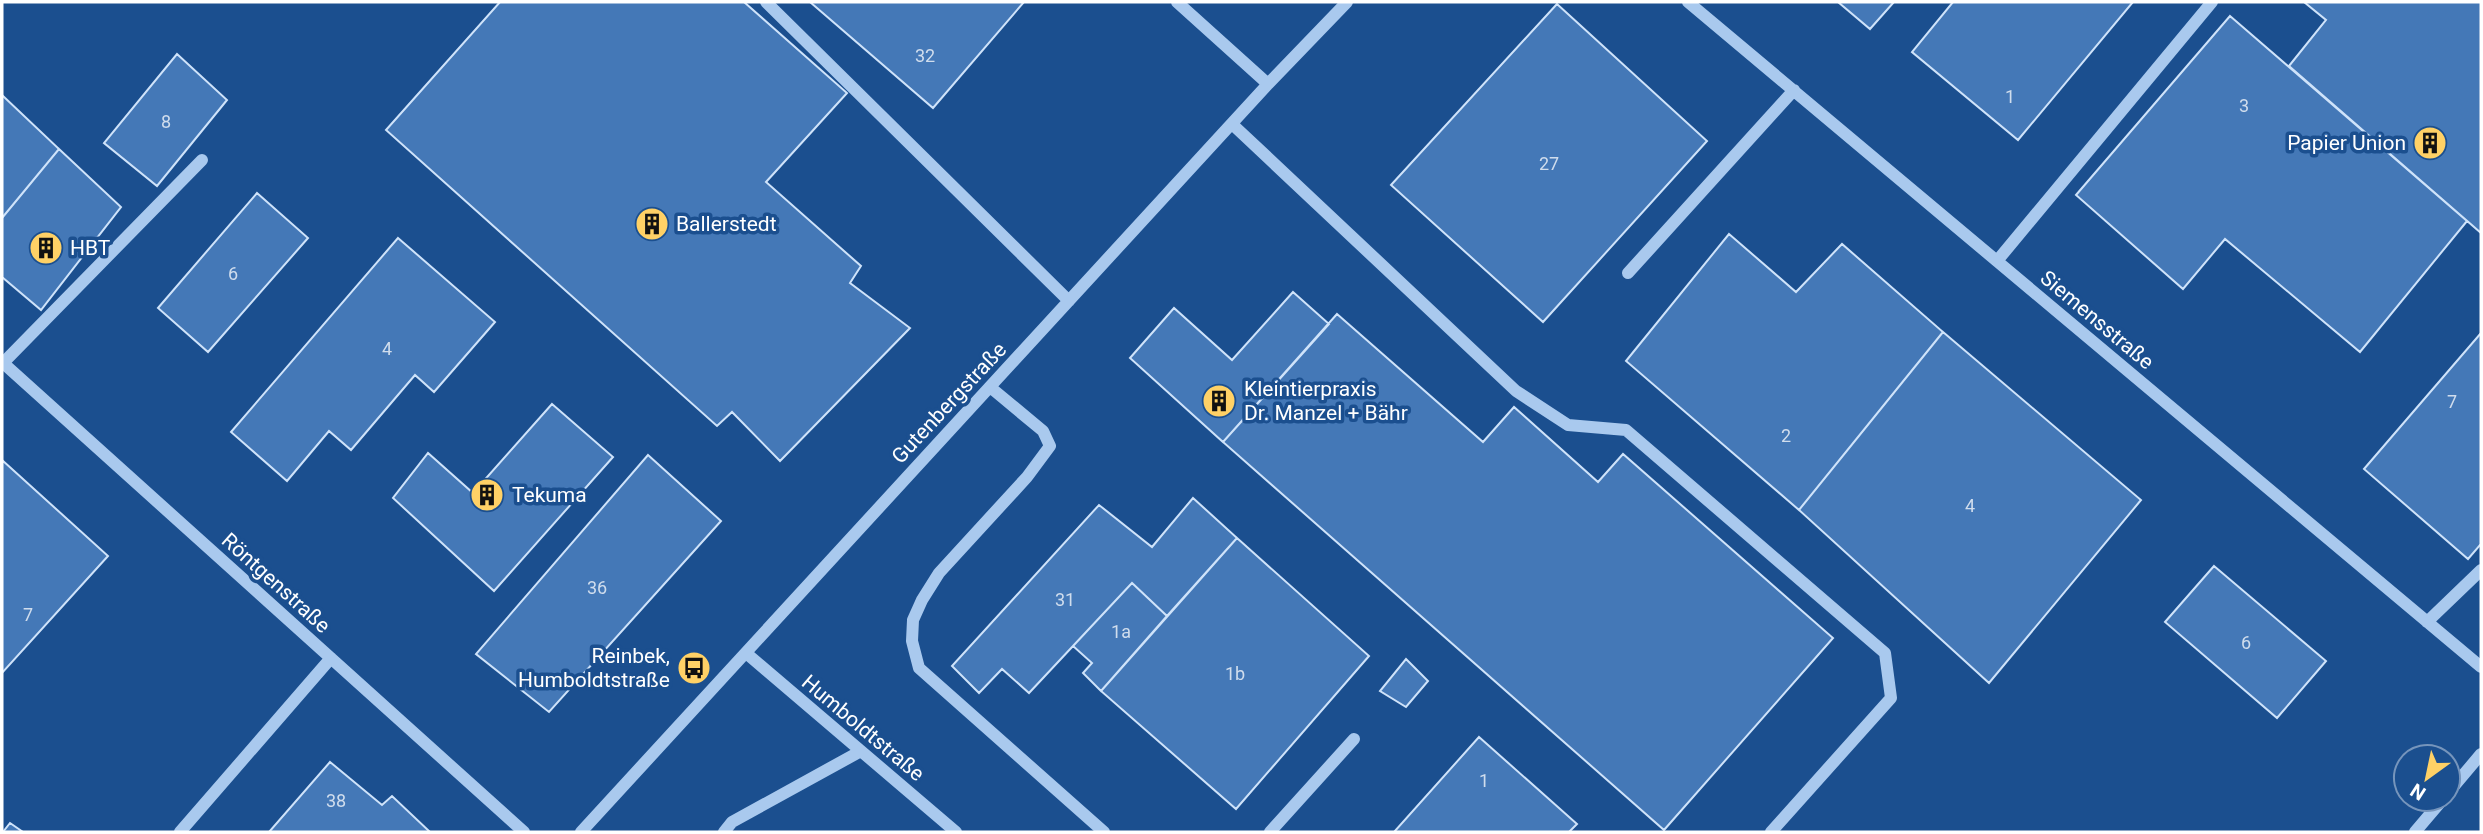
<svg xmlns="http://www.w3.org/2000/svg" width="2483" height="834" viewBox="0 0 2483 834" font-family="Roboto,sans-serif">
<rect width="100%" height="100%" fill="#1b4f8f"/>
<path fill="#4478b7" stroke="#cfe3fa" stroke-width="2" d="M500 2H744L847 93 766 182 861 266 850 283 910 328 780 461 732 412 717 426 386 130Z
M810 2H1024L933 108Z
M1838 2H1894L1870 29Z
M1953 2H2133L2018 140 1912 52Z
M2304 2H2481V233L2289 66 2326 20Z
M1557 4 1707 141 1543 322 1391 185Z
M2230 16 2467 221 2360 352 2225 239 2183 289 2076 195Z
M177 54 227 100 157 186 104 143Z
M3 96 59 149 2 218V97Z
M59 149 121 207 41 310 2 277V218Z
M257 193 308 238 208 352 158 308Z
M1729 234 1796 292 1842 244 1943 332 1799 510 1626 361Z
M398 238 495 322 434 392 415 375 351 450 329 431 287 481 231 432Z
M1293 292 1329 324 1223 442 1130 358 1174 308 1232 360Z
M1337 314 1483 442 1514 407 1598 482 1623 454 1833 638 1664 830 1223 442Z
M1943 332 2141 500 1989 683 1799 510Z
M2481 333V544L2468 559 2364 469Z
M552 404 613 457 494 591 393 498 428 453 473 493Z
M648 455 721 521 549 712 476 654Z
M2 460 108 556 2 673Z
M1193 498 1237 538 1167 616 1132 583 1029 693 1002 669 979 693 952 666 1099 505 1152 547Z
M1237 538 1369 656 1236 809 1101 691Z
M2214 566 2326 661 2277 718 2165 622Z
M1132 583 1167 616 1101 691 1083 673 1092 663 1073 646Z
M1406 659 1428 681 1406 707 1380 691Z
M1479 737 1577 824 1569 832H1394Z
M330 762 382 805 392 796 430 832H269Z
M10 823 23 832H3Z"/>
<g fill="none" stroke-linecap="round" stroke-linejoin="round">
<path stroke="#a9c9ee" stroke-width="12" d="M766 2 1069 301
M1177 2 1268 84
M1688 2 2481 667
M1232 124 1516 391 1568 425 1626 430 1885 653 1891 698 1771 832
M1997 261 2212 2
M1628 273 1794 90
M2 362 524 832
M3 363 202 160
M990 387 1043 431 1050 446 1027 477 939 573 922 600 913 620 912 641 919 668 1104 832
M2427 622 2481 570
M746 653 956 832
M2448 793 2481 754
M180 832 331 658
M581 832 1268 84 1347 2
M724 832 732 822 861 751
M1270 832 1354 739
M2415 832 2443 799"/>
</g>
<defs>
<symbol id="building-disc" viewBox="-11 -11 22 22"><circle r="9.5" fill="#ffd166" stroke="#1b4f8f"/><path d="M-4-6H4V6H1V3H-1V6H-4ZM-2.5-4.3h1.7v1.8h-1.7ZM.8-4.3h1.7v1.8H.8ZM-2.5-1h1.7V.8h-1.7ZM.8-1h1.7V.8H.8Z" fill="#111"/></symbol>
<symbol id="bus-disc" viewBox="-11 -11 22 22"><circle r="9.5" fill="#ffd166" stroke="#1b4f8f"/><path d="M-5-6H5V4H4V6H2V4H-2V6H-4V4H-5ZM-3.5-4V0h7V-4ZM-3.5 1.2v1.5H-2V1.2ZM2 1.2v1.5H3.5V1.2Z" fill="#111"/></symbol>
</defs>
<g fill-rule="evenodd">
<use href="#building-disc" x="2411" y="124" width="38" height="38"/>
<use href="#building-disc" x="633" y="205" width="38" height="38"/>
<use href="#building-disc" x="27" y="229" width="38" height="38"/>
<use href="#building-disc" x="1200" y="382" width="38" height="38"/>
<use href="#building-disc" x="468" y="476" width="38" height="38"/>
<use href="#bus-disc" x="675" y="649" width="38" height="38"/>
</g>
<g text-anchor="middle" dominant-baseline="central" stroke-width="7" stroke-linejoin="round" paint-order="stroke">
<g font-size="18" fill="#d0dded">
<text x="925" y="55">32</text>
<text x="2010" y="96">1</text>
<text x="2244" y="105">3</text>
<text x="166" y="121">8</text>
<text x="1549" y="163">27</text>
<text x="233" y="273">6</text>
<text x="387" y="348">4</text>
<text x="2452" y="401">7</text>
<text x="1786" y="435">2</text>
<text x="1970" y="505">4</text>
<text x="597" y="587">36</text>
<text x="1065" y="599">31</text>
<text x="28" y="614">7</text>
<text x="1121" y="631">1a</text>
<text x="2246" y="642">6</text>
<text x="1235" y="673">1b</text>
<text x="1484" y="780">1</text>
<text x="336" y="800">38</text>
</g>
<g font-size="21" fill="#fff" stroke="#1b4f8f" text-anchor="start">
<text x="2406" y="143" text-anchor="end">Papier Union</text>
<text x="676" y="224">Ballerstedt</text>
<text x="70" y="248">HBT</text>
<text x="1244" y="389">Kleintierpraxis<tspan x="1244" dy="24">Dr. Manzel + Bähr</tspan></text>
<text x="512" y="495">Tekuma</text>
<text x="670" y="656" text-anchor="end">Reinbek,<tspan x="670" dy="24">Humboldtstraße</tspan></text>
</g>
<g font-size="21" fill="#fff" stroke="#1b4f8f">
<text transform="translate(2097 320) rotate(40)">Siemensstraße</text>
<text transform="translate(949 403) rotate(-47)">Gutenbergstraße</text>
<text transform="translate(276 583) rotate(42)">Röntgenstraße</text>
<text transform="translate(863 728) rotate(40)">Humboldtstraße</text>
</g>
</g>
<rect width="2483" height="834" fill="none" stroke="#ffffff" stroke-width="7"/>
<g transform="translate(2427 778) rotate(213)"><circle r="33" fill="#1b4f8f" stroke="#7695bc" stroke-width="2"/>
<path d="M0-5L12 26L0 18L-12 26Z" fill="#ffd166"/>
<text y="-10" font-size="19" font-weight="bold" text-anchor="middle" fill="#ffffff">N</text>
</g>
</svg>
